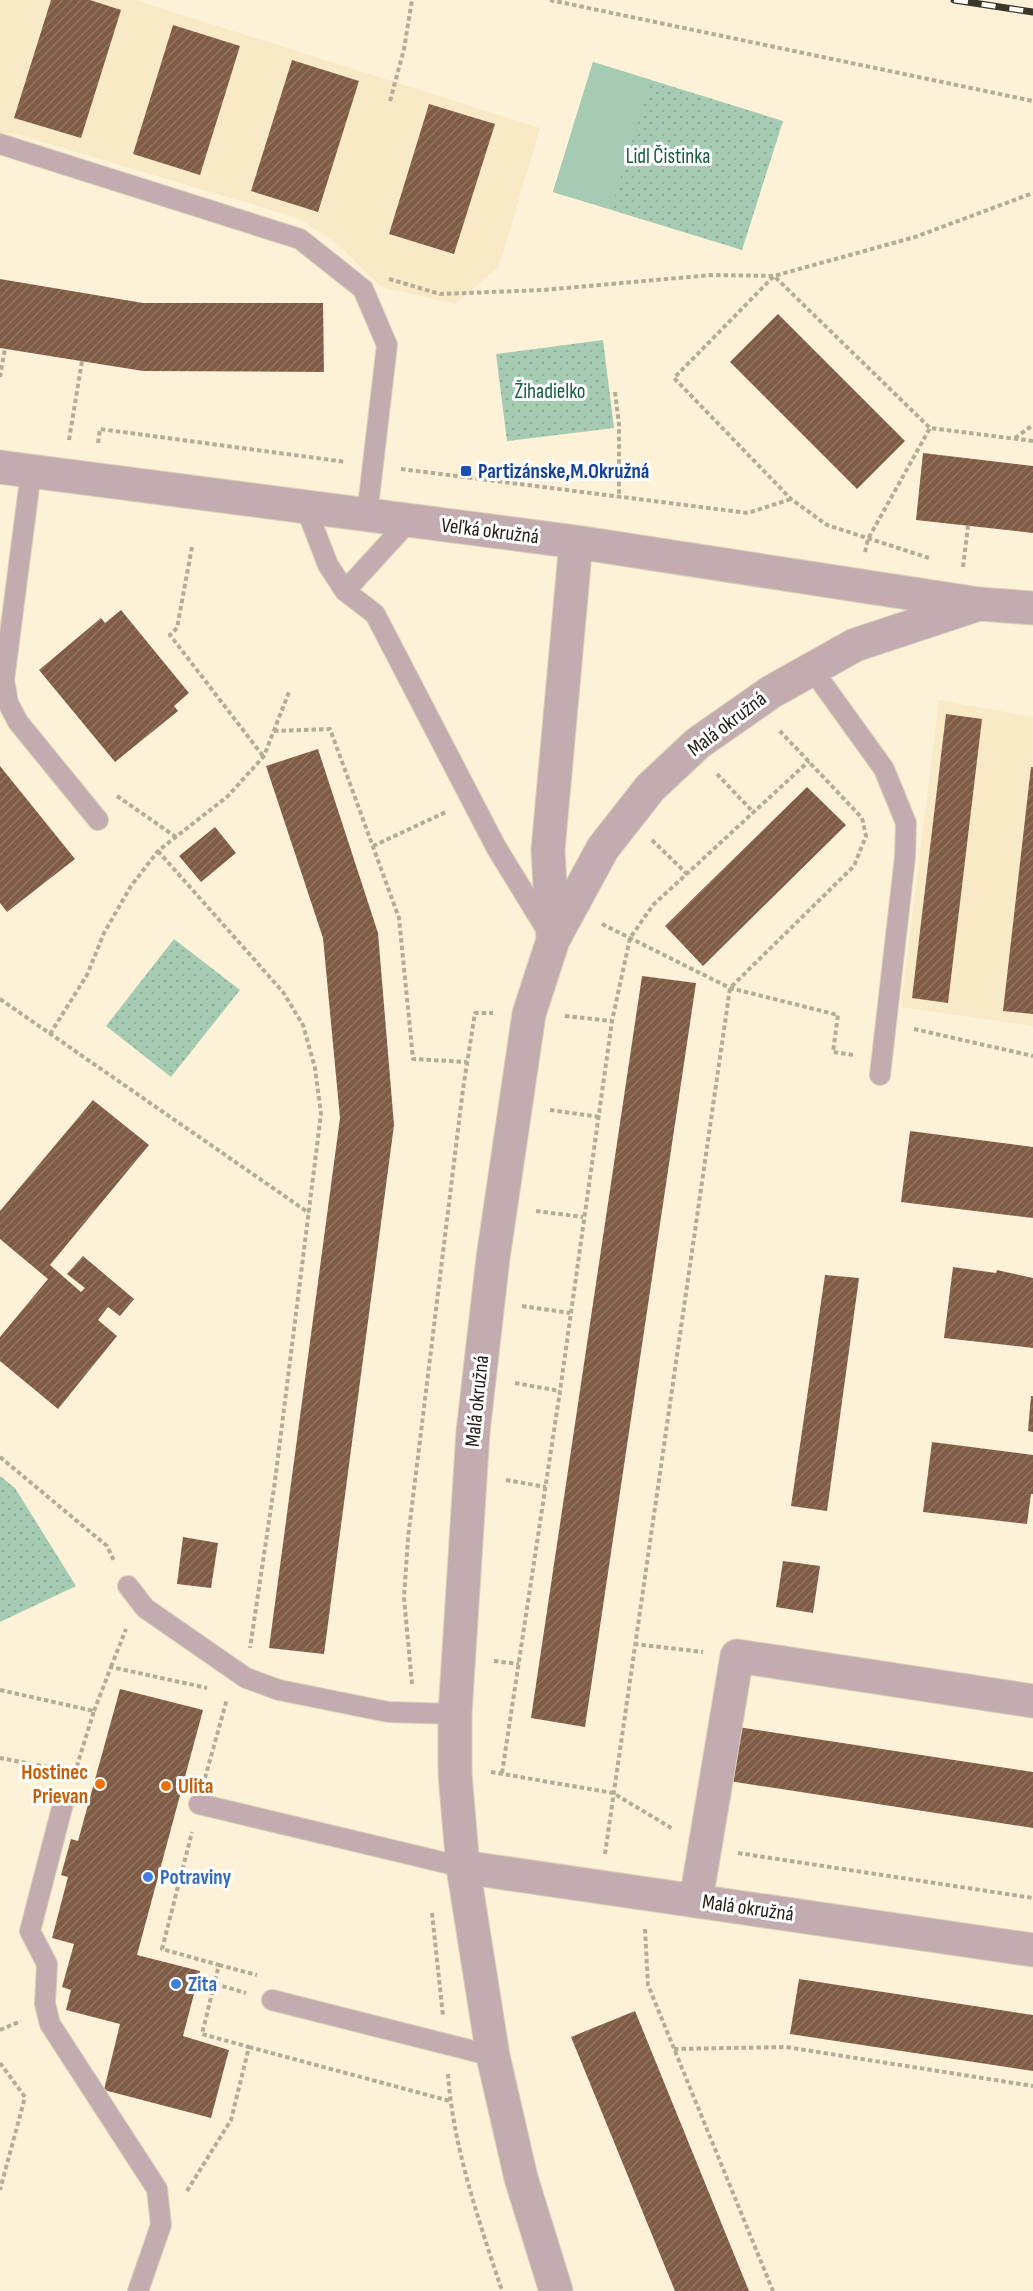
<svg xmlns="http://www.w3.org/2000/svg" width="1033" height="2291" viewBox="0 0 1033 2291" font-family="'Sofia Sans Condensed',sans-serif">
<defs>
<pattern id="green-dots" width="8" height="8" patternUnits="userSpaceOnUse" patternTransform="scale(1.5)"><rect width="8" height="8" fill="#a5cbb3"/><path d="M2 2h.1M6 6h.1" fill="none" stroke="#8eae99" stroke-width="1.8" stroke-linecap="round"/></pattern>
<pattern id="building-hatch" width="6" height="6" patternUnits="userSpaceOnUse" patternTransform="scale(1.5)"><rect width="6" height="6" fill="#815c45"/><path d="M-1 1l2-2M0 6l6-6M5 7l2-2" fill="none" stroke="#907462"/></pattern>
</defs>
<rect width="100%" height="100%" fill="#fdf2d7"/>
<path fill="#f8e9c7" d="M0 0H135L540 128 499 266 455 304 381 287 336 243 298 218 9 132 0 157Z
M939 700 1033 717V1026L901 1007Z"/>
<path fill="url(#green-dots)" d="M593 62 783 121 742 250 553 192Z
M603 340 614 428 507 441 496 354Z
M174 939 240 990 171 1077 106 1026Z
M0 1476 15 1488 76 1586 0 1622Z"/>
<path fill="#a5cbb3" d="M593 62 651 80 611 209 553 192Z"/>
<path fill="url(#building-hatch)" d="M51 0H90L121 10 81 138 14 118Z
M173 25 240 46 200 175 133 154Z
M292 60 359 81 318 212 251 191Z
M429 104 495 124 454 254 389 234Z
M0 279 143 303H323L324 372 143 371 0 348Z
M778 314 905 441 857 489 730 362Z
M923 453 1033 466V533L916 520Z
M121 610 189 693 174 706 178 711 115 762 39 670 101 618 105 623Z
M946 714 982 719 948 1003 912 998Z
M318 749 378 933 394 1125 324 1654 269 1648 340 1118 323 938 266 766Z
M0 766 75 859 7 912 0 903Z
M1031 767H1033V1014L1003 1011Z
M807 787 846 825 703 966 665 926Z
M215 827 236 853 201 882 179 856Z
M642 976 696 983 585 1727 531 1718Z
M93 1100 149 1145 50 1265 81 1292 85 1288 67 1274 83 1256 134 1299 120 1316 108 1307 98 1320 117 1336 58 1409 0 1361V1337L48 1279 0 1239V1211Z
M910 1131 1033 1147V1218L901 1202Z
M953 1267 996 1273 997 1270 1033 1278V1348L944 1338Z
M825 1275 859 1278 827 1511 791 1506Z
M1031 1396H1033V1432L1028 1431Z
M932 1442 1033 1455V1494H1031L1027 1524 923 1512Z
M183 1537 218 1543 211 1588 177 1584Z
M783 1561 820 1566 813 1613 776 1607Z
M120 1689 203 1710 137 1955 200 1971 183 2036 229 2050 211 2118 104 2090 120 2024 66 2010 71 1990 62 1987 74 1944 52 1938 68 1877 61 1875 71 1839 78 1841Z
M738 1727 1033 1772V1828L729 1781Z
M799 1979 1033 2015V2071L790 2034Z
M635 2011 749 2291H675L571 2037Z"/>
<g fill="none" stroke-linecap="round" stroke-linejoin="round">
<defs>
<path id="lane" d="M0 144 300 239 363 289 387 345 367 515
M31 472 4 680 8 703 18 722 98 820
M306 508 328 565 345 591 375 614 496 847 548 932
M345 591 409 521
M812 669 884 769 906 823 905 857 880 1075
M128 1586 145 1608 246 1678 279 1690 388 1712 455 1714
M63 1804 30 1931 47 1964 45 2004 50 2024 157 2189 161 2225 138 2291
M199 1804 463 1867
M272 2000 493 2056"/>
<path id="street" d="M0 467 576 542 979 604 1033 608
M553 939 548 850 576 542
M463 1867 1033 1950
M696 1900 737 1656 1033 1701
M556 2291 521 2178 493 2056 463 1867 455 1774V1714L473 1432 493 1258 529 1014 553 940 603 848 650 788 698 743 771 692 855 645 979 604"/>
</defs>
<use href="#lane" stroke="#dad0b8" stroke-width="22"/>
<use href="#street" stroke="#dad0b8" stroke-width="35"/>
<path stroke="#b5ac97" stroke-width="4" stroke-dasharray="4.5 3" stroke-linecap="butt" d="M550 0 1033 101
M390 101 404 49 412 0
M389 279 440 294 543 290 712 275 774 276 915 237 1033 193
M0 377 5 348
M615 392 619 424V497
M1015 438 1033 425
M69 440 82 361
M98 443 100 429 346 462
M401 469 748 513 791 499
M192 547 177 628 170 635 263 756
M865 552 868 539 930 428
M929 558 827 525 791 499 674 378 774 276 930 428 1033 441
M963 567 968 526
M274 731 330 729 399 918 413 1059 467 1062
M717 774 754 813
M117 796 176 837
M652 840 687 874
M373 846 446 812
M158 851 283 992 303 1025 315 1068 321 1114 275 1481 250 1648
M602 924 730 988 838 1015 833 1052 854 1055
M0 999 309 1213
M565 1016 612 1021
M914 1029 1033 1056
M50 1034 87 975 104 933 131 886 158 851 228 796 264 756 289 692
M550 1110 600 1117
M536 1211 583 1217
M522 1306 570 1313
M515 1383 560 1391
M0 1457 107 1546 114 1561
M506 1480 546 1487
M634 1644 703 1652
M494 1661 519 1664
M111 1667 126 1629
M412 1684 404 1598 408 1538 463 1089 475 1013H493
M0 1690 94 1711 75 1772 0 1758
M94 1711 111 1667 207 1688
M491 1772 613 1793 673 1829
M502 1773 560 1391 612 1021 630 938 653 905 809 761
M205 1778 227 1699
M738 1853 1033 1898
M605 1854 730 988 854 866 866 836 862 818 778 729
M432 1913 443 2016
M645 1929 648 1985 773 2291
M219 1965 257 1975
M215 1984 246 1993
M0 2030 21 2021
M249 2047 450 2101
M674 2049 786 2047 1033 2086
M0 2063 25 2097 0 2190
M448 2074C453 2147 479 2221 502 2291
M187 2191 231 2120 249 2047 202 2034 219 1965 162 1949 192 1832"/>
<use href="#lane" stroke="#c3acaf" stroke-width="20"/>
<use href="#street" stroke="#c3acaf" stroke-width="33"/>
<defs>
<path id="rail" d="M954 0 1033 12"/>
</defs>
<use href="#rail" stroke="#3b362a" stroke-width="7"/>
<use href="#rail" stroke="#fff" stroke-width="4.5" stroke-dasharray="14" stroke-linecap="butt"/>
</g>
<rect fill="#1a4fb4" stroke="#fff" stroke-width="2" x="460" y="465" width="12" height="12" rx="3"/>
<g fill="#e8710a" stroke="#fff" stroke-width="2">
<circle cx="100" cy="1784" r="6"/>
<circle cx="166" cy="1786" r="6"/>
</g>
<g fill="#3f7fe0" stroke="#fff" stroke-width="2">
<circle cx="148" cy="1877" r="6"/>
<circle cx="176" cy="1984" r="6"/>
</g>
<g text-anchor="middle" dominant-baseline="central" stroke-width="6" stroke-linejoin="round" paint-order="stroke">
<g font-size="21" fill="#155c3a" stroke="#fff">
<text x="668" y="156">Lidl Čistinka</text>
<text x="550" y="391">Žihadielko</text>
</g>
<g font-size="21" font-weight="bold" fill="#164399" stroke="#fff" text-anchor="start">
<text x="478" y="471">Partizánske,M.Okružná</text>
</g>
<g font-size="21" fill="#221e14" stroke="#fff">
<text transform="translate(490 531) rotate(7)">Veľká okružná</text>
<text transform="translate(727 724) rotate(-37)">Malá okružná</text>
<text transform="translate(477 1401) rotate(-84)">Malá okružná</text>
<text transform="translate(748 1908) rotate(8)">Malá okružná</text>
</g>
<g font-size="21" font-weight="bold" fill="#c56008" stroke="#fff" text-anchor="end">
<text x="88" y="1772">Hostinec<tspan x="88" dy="24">Prievan</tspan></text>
<text x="178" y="1786" text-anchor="start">Ulita</text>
</g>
<g font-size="21" font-weight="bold" fill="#366cbe" stroke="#fff" text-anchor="start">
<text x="160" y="1877">Potraviny</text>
<text x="188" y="1984">Zita</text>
</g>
</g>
</svg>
